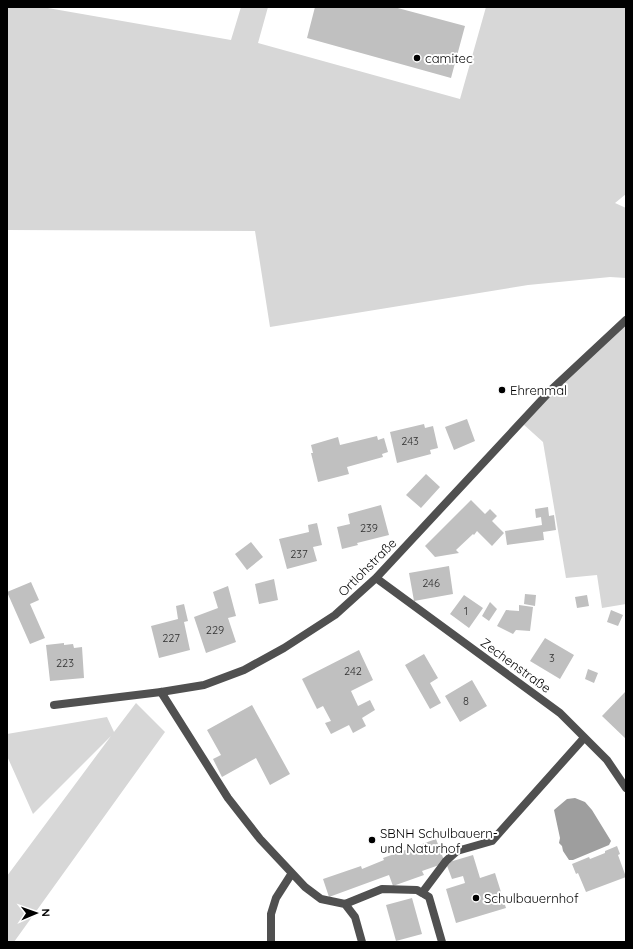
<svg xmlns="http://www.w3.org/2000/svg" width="633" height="949" viewBox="0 0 633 949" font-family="Quicksand,sans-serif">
<rect width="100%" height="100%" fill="#fff"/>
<path fill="#d7d7d7" d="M7 7H42L231 40 241 7H268L258 43 460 99 486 7H626V194L615 203 626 208V278L610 277 528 285 270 327 255 231 7 230Z
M626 322V604L602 608 597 575 566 578 543 442 523 424 550 394Z
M136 703 165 732 14 942H7V876L111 736 33 814 7 756V734L107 717 114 732Z"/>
<path fill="#9e9e9e" d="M575 798 585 802 592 810 611 841 609 845 573 860H569L563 851 562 846 559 843 560 838 554 810 567 799Z"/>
<path fill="#c0c0c0" d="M315 7H394L465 26 451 78 307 38Z
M467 419 475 441 454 450 445 427Z
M424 424 425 428 433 426 438 448 430 450 431 454 397 463 390 432Z
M377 436 378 440 384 438 388 452 382 454 383 457 347 467 349 474 318 482 311 453H313L311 445 338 437 340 445Z
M426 474 440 487 421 508 406 495Z
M471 500 485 514 490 509 497 516 492 521 504 533 492 546 477 531 474 535 473 534 456 550 459 553 435 557 425 546Z
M381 505 389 535 357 543 358 545 342 549 337 527 350 524 348 514Z
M548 507 549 516 554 515 556 530 543 532 544 540 507 545 505 531 542 525 541 517 536 518 535 509Z
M317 523 322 545 313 547 317 561 287 569 279 539 309 532 308 525Z
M251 542 263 557 247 570 235 554Z
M449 566 453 594 414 601 409 573Z
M274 579 278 600 259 604 255 584Z
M31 582 39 600 30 604 45 638 30 644 7 592Z
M228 586 236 616 228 618 236 642 206 653 194 617 218 608 213 592Z
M525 594 536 595 535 606 524 604Z
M464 595 483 608 469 628 450 614Z
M587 595 589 606 577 608 575 597Z
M490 602 497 609 489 621 482 616Z
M184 604 188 621 184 622 190 650 159 658 151 626 178 619 176 606Z
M519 605 533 607 530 631 516 630 513 634 497 626 506 610 519 611Z
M611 610 623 615 618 626 607 622Z
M545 638 574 655 560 679 530 661Z
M64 643V645L73 644 74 648 82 647 84 678 50 681 46 645Z
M359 650 373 680 351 691 358 706 370 700 375 710 362 718 366 726 353 733 349 725 331 734 325 723 331 721 323 706 317 709 302 679Z
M424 654 438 678 430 683 441 703 430 709 405 665Z
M588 669 598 673 594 683 585 679Z
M472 680 487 706 460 722 445 696Z
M626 691V739L602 716Z
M252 705 290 774 270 785 256 758 222 777 213 759 221 755 207 730Z
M436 839 445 863 422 871 424 875 393 886 389 875 329 897 323 879 361 866 362 869 384 860 383 858Z
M617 846 620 854 618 855 626 877 586 892 578 873 576 874 572 864 589 857 590 859 605 853V851Z
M473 855 480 878 495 873 506 908 456 923 446 889 465 883 463 876 452 879 446 863Z
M412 898 422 934 396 941 386 905Z"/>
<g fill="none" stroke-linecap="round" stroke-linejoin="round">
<path stroke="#505050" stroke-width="8" d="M161 692 228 798 260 839 305 887 321 899 345 904 382 889 417 890 429 897 442 942
M422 893 446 861 457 851 492 841 584 738
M345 904 355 917 362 942
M271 942V914L276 898 292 873"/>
<path stroke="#505050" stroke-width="8" d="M376 578 560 713 607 760 626 788
M54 705 161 692 204 685 244 670 284 648 335 615 376 578 551 390 626 320"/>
</g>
<g fill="#000" stroke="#fff" stroke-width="1.5">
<circle cx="417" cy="58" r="4"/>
<circle cx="502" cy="390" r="4"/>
<circle cx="372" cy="840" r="4"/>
<circle cx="476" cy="898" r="4"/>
</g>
<g text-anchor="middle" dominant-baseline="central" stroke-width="4" stroke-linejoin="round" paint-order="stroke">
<g font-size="11" fill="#303030">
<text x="410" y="441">243</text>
<text x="369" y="528">239</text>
<text x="299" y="554">237</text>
<text x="431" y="583">246</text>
<text x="466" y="611">1</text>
<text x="215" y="630">229</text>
<text x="171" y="638">227</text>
<text x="552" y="658">3</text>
<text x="65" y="663">223</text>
<text x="353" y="671">242</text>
<text x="466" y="701">8</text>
</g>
<g font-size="13" fill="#000" stroke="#fff" text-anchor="start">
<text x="425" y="58">camitec</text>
<text x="510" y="390">Ehrenmal</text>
<text x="380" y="833">SBNH Schulbauern-<tspan x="380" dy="15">und Naturhof</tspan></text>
<text x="484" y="898">Schulbauernhof</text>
</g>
<g font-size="13" fill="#000" stroke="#fff">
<text transform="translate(367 567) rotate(-45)">Ortlohstraße</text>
<text transform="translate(516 665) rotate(36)">Zechenstraße</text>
</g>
</g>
<rect width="633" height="949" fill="none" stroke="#000000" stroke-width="16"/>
<g transform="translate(36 913) rotate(88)" stroke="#ffffff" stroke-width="3" paint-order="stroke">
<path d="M0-3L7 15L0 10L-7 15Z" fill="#000000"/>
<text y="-6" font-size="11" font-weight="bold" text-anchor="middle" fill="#000000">N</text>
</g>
</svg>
